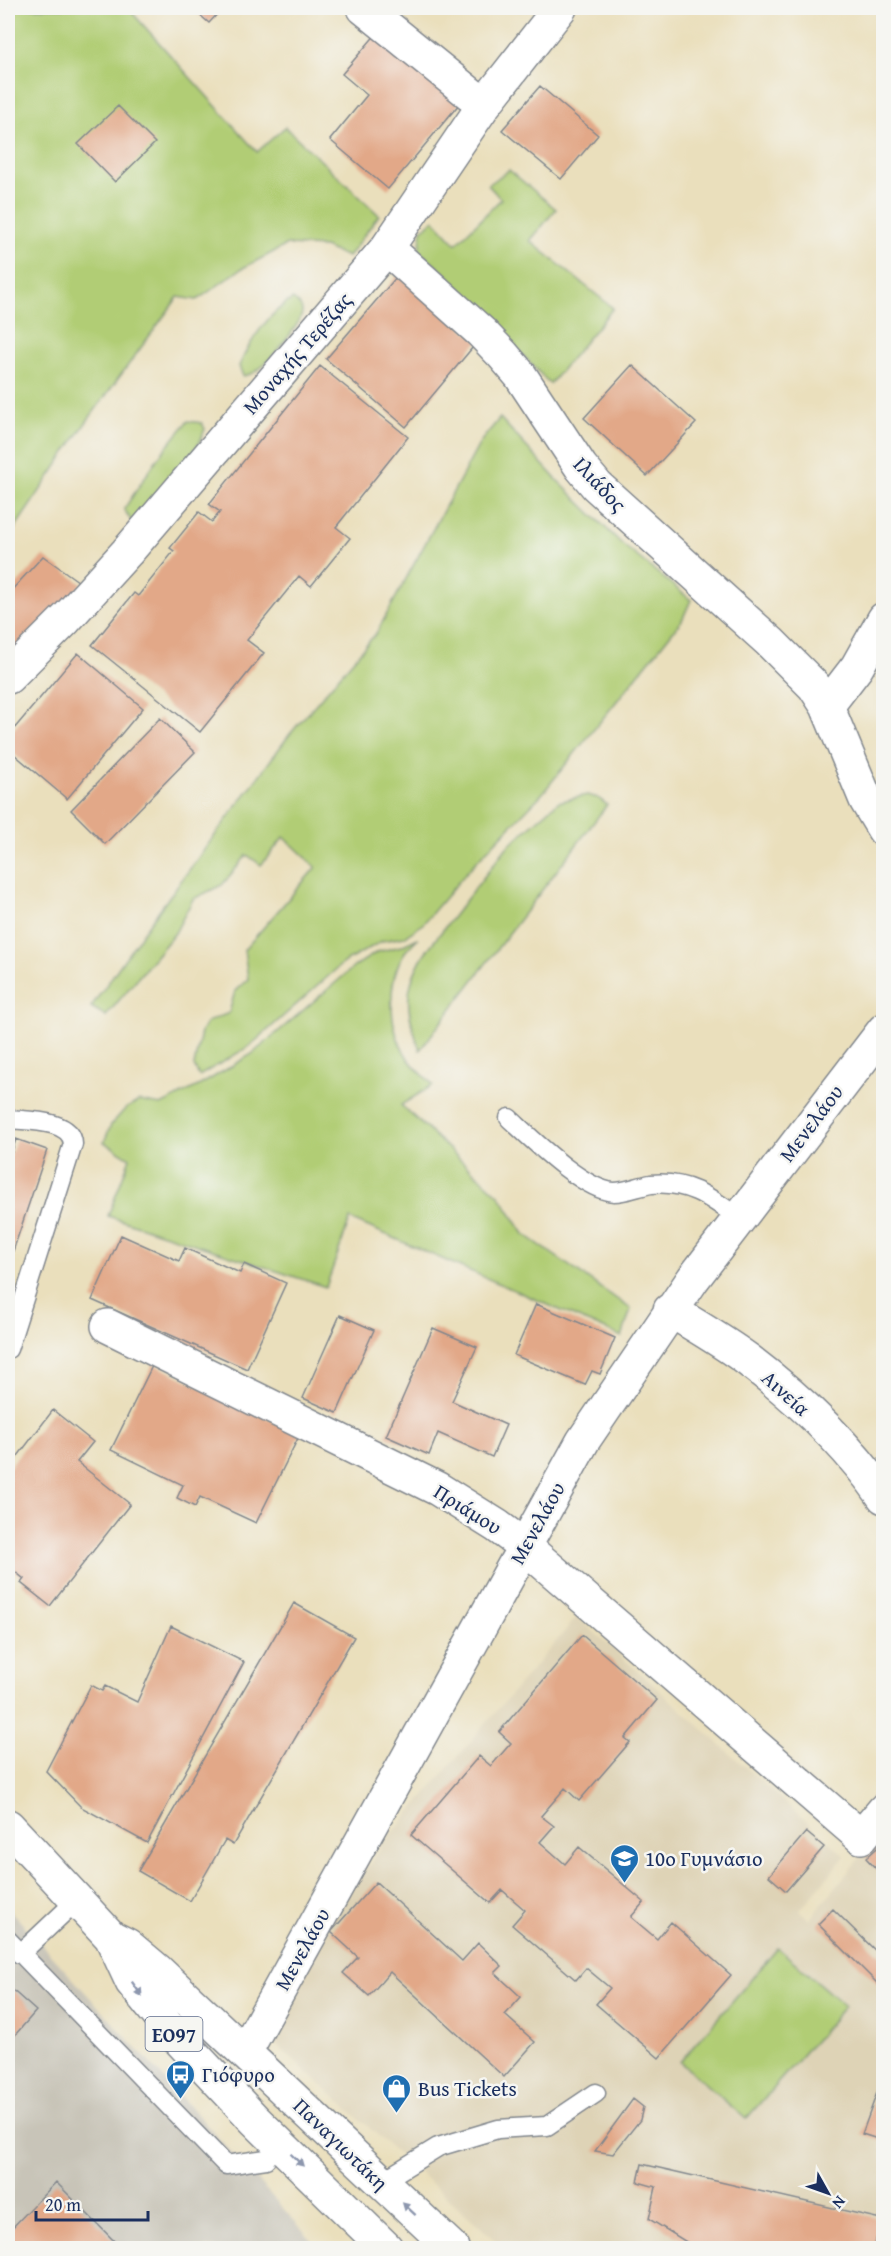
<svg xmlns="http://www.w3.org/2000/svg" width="891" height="2256" viewBox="0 0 891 2256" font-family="'Gentium Book Plus',serif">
<rect width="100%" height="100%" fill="#f6f6f2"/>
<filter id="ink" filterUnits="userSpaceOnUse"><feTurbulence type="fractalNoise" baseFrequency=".0167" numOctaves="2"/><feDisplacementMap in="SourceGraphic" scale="12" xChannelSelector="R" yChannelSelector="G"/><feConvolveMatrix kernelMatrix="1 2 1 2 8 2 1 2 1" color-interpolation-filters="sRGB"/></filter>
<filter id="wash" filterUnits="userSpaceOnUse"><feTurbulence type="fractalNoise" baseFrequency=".008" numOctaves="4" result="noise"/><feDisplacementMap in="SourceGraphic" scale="24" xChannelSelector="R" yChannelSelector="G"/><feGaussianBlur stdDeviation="1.35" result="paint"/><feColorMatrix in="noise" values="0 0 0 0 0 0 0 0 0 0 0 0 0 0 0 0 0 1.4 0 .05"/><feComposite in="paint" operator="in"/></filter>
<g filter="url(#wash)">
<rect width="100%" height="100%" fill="#eadfbc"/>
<path fill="#ded3b6" d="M577 1617 845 1856 800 1910 809 1920 883 1829V2248H504L273 2042 321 1936 384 1843Z"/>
<path fill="#c8c4b8" d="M8 1908 300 2227 319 2248H8Z"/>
<path fill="#b1cd74" stroke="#667e69" stroke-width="1.5" d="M8 8H128L257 152 285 127 379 215 348 257 324 247 287 245 241 269 197 300 178 297 85 424 13 531 8 527Z
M509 170 556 209 530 241 613 308 550 384 448 276 419 251 422 230 434 220 456 244 501 199 488 185Z
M293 299C297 302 301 305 302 310 304 322 267 365 256 371 253 374 247 375 243 376L239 366C250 341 269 312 293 299Z
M500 418 556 479 623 545 691 600 682 620 542 794 472 866 422 925 404 937 382 941 343 963 250 1046 199 1076 194 1066 201 1032 207 1022 229 1013 235 991 248 979 244 950 316 867 284 837 261 865 247 855 222 885 193 899 175 933 106 1016 91 1007 149 924 290 734 377 632 481 441Z
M188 421 202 423 205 429 199 444 145 519 131 521 124 509 157 459Z
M587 795 598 798 607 805 420 1050C406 1010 402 990 425 953L507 847 558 802Z
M418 938C414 942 409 947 405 952 386 980 388 1030 408 1058 414 1068 425 1076 433 1085L401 1105 499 1195 524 1234 631 1309 622 1337 350 1219 326 1287 108 1216 130 1158 104 1142 111 1125 125 1109 139 1101 161 1105 202 1084 252 1054 355 966 377 952 401 946Z
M778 1948 845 2006 746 2119 680 2062Z"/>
<g id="blocks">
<path fill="#e2a888" d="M192 8H223L209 23Z
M377 33 460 103 388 189 330 140 367 95 342 74Z
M540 86 598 135 561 179 502 130Z
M118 106 155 143 115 182 78 144Z
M398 275 478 341 406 427 326 359Z
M632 365 696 423 647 476 584 418Z
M320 366 408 437 336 527 350 538 311 586 299 576 247 640 264 653 200 732 92 645 134 593 138 596 174 551 170 548 199 512 212 522 220 512 209 504Z
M43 556 82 584 8 662V594Z
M78 653 143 708 67 799 8 749V736Z
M160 718 195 752 105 844 71 810Z
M16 1139 47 1150 8 1266V1164Z
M121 1235 179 1261 185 1248 240 1273 244 1264 286 1283 247 1369 92 1300Z
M536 1304 615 1338 600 1374 592 1371 585 1385 514 1355Z
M340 1315 374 1330 337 1413 303 1398Z
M433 1328 477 1347 452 1401 506 1425 492 1457 438 1433 429 1455 386 1436Z
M153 1364 300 1434 256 1523 200 1497 195 1507 177 1498 183 1485 111 1450Z
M53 1410 93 1442 77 1462 130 1504 50 1606 21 1583 24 1579 8 1566V1469Z
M294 1603 354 1637 233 1845 225 1840 190 1901 138 1871Z
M171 1626 244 1662 147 1843 81 1807 46 1771 91 1685 102 1691 105 1686 137 1702Z
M582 1635 657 1700 625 1738 630 1742 579 1801 565 1788 541 1816 554 1826 540 1842 565 1864 579 1847 644 1902 631 1917 657 1939 671 1922 731 1975 659 2058 596 2004 610 1988 586 1968 576 1980 512 1925 525 1910 502 1890 490 1903 411 1835 479 1756 491 1766 511 1743 499 1732Z
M806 1832 824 1847 786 1891 769 1876Z
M884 1842V1877L866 1858Z
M376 1882 462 1961 478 1943 502 1966 495 1973 521 1997 505 2015 535 2042 504 2077 390 1972 369 1996 343 1973 358 1957 331 1932Z
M833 1909 884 1959V1990L818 1924Z
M8 1986 36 2011 8 2043Z
M879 2087 884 2088V2141L862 2134Z
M633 2099 643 2107 640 2120 613 2154 595 2151Z
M642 2164 881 2219 874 2248H696L649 2219 656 2187 638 2182Z
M56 2182 121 2248H8V2232Z"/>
</g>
</g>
<g filter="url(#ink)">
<use href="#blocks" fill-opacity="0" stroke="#82878d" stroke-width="1.5"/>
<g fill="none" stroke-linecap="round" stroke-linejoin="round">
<defs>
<path id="lane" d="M509 1118C532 1139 583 1190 614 1192 626 1192 639 1186 651 1184 688 1180 711 1198 739 1218
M8 1119C26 1121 72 1119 73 1144L8 1349
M8 1940 226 2165 266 2159
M20 1954 76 1901
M381 2182 438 2147 498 2129 547 2126 596 2093"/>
<path id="street" d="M364 8 484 105
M387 248 481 332 503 355 520 375 581 467 597 486 770 642 814 686 827 706 866 800 884 830
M8 677 66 619 127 552 387 248 484 105 560 8
M827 706 857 667 884 619
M670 1310C696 1326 724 1342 748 1360 798 1398 848 1445 884 1497
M108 1326 438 1489 497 1526 524 1546 861 1837 884 1810
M245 2052 583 1441 693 1279 884 1030"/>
<path id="primary" d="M8 1826 111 1937 127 1945 158 1971 452 2248
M111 1937 132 1982 174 2034 255 2120 386 2248"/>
</defs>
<use href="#lane" stroke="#82878d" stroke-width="21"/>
<use href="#street" stroke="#82878d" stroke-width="36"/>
<use href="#primary" stroke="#82878d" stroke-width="36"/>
<use href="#lane" stroke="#fff" stroke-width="18"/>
<use href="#street" stroke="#fff" stroke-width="33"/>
<use href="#primary" stroke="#fff" stroke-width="33"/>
</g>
<defs><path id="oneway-solid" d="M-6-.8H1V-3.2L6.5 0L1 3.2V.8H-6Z" transform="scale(1.5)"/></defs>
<g fill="#8d97ae">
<use href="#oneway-solid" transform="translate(137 1989) rotate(55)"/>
<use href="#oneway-solid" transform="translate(297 2160) rotate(44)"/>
<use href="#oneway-solid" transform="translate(409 2209) rotate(-137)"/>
</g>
</g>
<defs>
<symbol id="school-pin" viewBox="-11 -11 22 30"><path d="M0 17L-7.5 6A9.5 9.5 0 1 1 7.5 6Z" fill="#1f6fb2" stroke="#f6f6f2"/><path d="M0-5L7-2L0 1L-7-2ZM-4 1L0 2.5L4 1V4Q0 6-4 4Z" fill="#fff"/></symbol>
<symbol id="bus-pin" viewBox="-11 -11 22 30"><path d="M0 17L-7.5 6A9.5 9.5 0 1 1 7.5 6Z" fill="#1f6fb2" stroke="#f6f6f2"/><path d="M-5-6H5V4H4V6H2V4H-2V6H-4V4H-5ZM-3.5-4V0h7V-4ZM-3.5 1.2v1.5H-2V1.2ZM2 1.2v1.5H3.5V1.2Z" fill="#fff"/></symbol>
<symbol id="shop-pin" viewBox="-11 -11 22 30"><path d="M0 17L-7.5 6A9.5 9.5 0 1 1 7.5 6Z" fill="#1f6fb2" stroke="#f6f6f2"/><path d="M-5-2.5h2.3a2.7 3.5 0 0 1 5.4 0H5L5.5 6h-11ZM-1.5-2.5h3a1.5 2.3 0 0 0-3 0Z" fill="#fff"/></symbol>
</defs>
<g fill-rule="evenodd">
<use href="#school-pin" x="608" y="1842" width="33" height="45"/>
<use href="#bus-pin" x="164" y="2058" width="33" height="45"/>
<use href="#shop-pin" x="380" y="2072" width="33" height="45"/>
</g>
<g text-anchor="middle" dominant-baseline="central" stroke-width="5" stroke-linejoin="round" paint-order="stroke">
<rect fill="#f6f6f2" stroke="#5d6b8a" stroke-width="1.5" x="145.5" y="2017" width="57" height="34" rx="4.5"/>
<g font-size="20" font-weight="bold" fill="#1b2f5e">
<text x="174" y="2034">ΕΟ97</text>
</g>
<g font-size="21" fill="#1b2f5e" stroke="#f6f6f2">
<text transform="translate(297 353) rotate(-49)">Μοναχής Τερέζας</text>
<text transform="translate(600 484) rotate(47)">Ιλιάδος</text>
<text transform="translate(811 1123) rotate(-53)">Μενελάου</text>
<text transform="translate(786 1393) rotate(42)">Αινεία</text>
<text transform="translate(468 1509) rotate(32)">Πριάμου</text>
<text transform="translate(537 1523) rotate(-61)">Μενελάου</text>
<text transform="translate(302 1949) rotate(-61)">Μενελάου</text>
<text transform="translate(341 2144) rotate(44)">Παναγιωτάκη</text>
</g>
<g font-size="21" fill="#1b2f5e" stroke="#f6f6f2" text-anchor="start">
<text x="645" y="1858">10ο Γυμνάσιο</text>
<text x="202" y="2074">Γιόφυρο</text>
<text x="418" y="2088">Bus Tickets</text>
</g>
</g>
<rect width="891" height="2256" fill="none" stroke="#f6f6f2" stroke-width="30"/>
<g transform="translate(828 2193) rotate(130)" stroke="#f6f6f2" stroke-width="4.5" paint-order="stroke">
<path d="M0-4.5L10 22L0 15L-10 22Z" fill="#1b2f5e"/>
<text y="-9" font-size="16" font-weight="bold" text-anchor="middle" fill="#1b2f5e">N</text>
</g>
<path d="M36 2211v9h112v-9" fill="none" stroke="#1b2f5e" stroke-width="3"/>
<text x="45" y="2211" font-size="18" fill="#1b2f5e" stroke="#f6f6f2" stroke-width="4.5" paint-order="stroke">20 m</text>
</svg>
